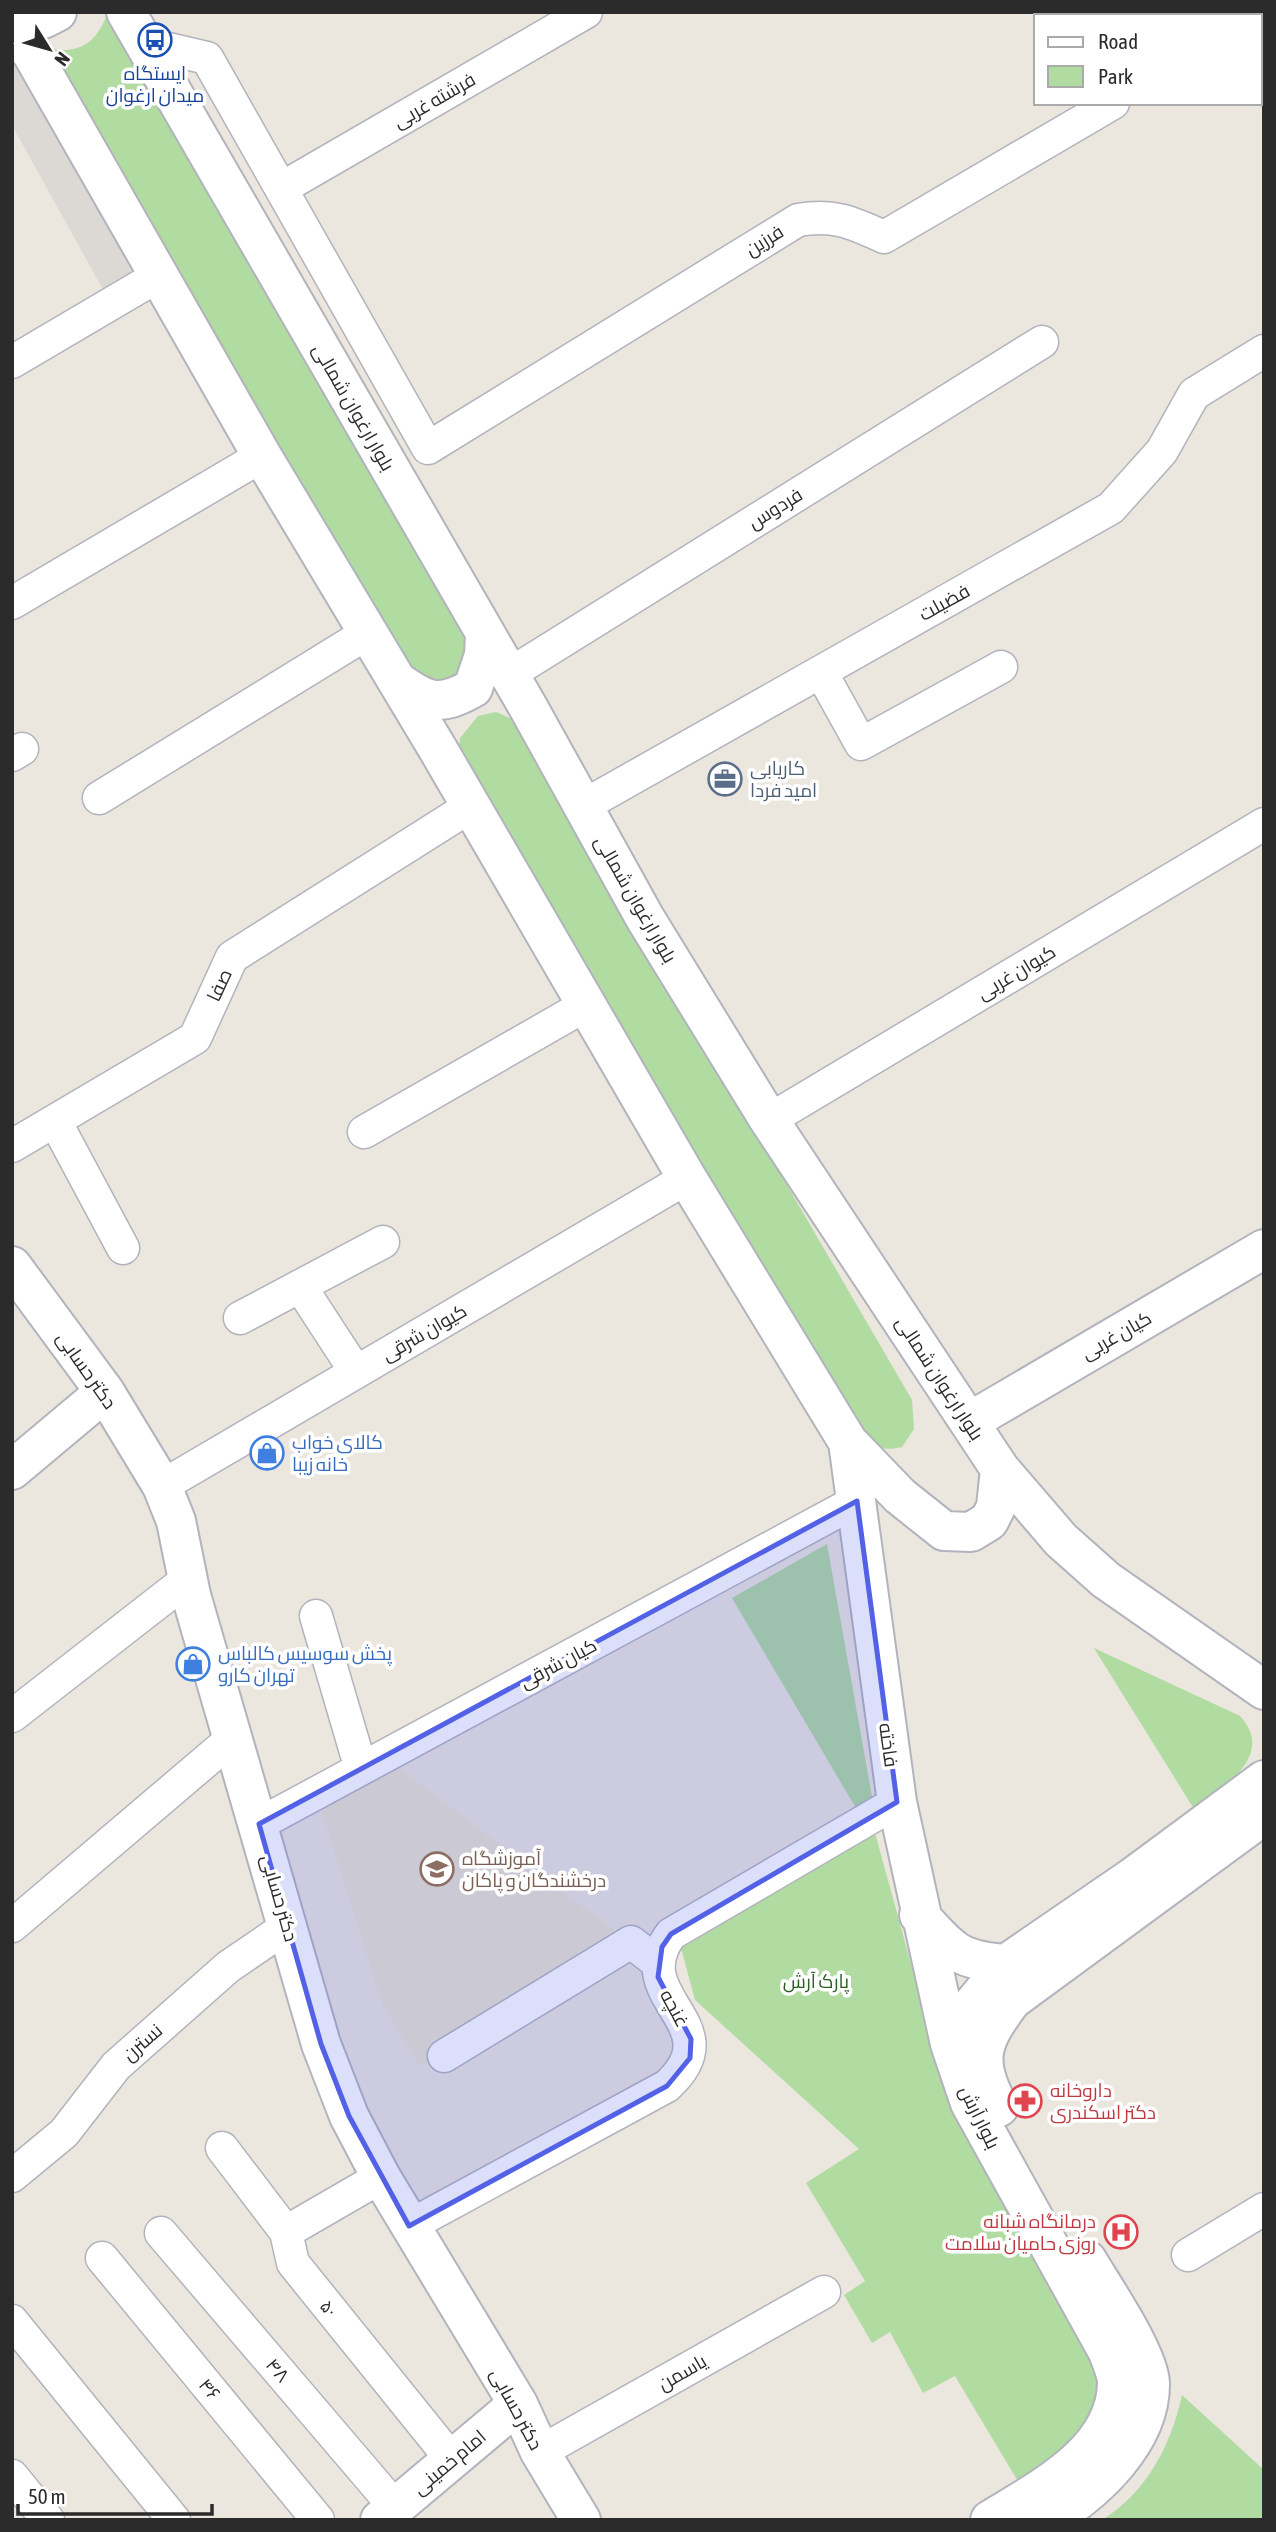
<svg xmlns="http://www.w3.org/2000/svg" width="1276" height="2532" viewBox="0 0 1276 2532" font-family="'Asap Condensed',Cairo,sans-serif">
<rect width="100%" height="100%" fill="#ebe6de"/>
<path fill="#eae4d0" d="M385 1758 627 1940 420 2066 382 2003 318 1799Z"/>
<path fill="#b0dba1" d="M108 12 469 636 459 686 414 677 44 48C78 55 96 45 108 12Z
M496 712 517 721 912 1400 914 1429 902 1447C882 1452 873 1446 857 1435L458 757 460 738 478 716Z
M827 1544 874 1808 860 1815 732 1598Z
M1094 1648 1240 1716C1276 1755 1224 1787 1194 1809Z
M875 1833 944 2084 976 2154 1107 2381 1084 2440 1019 2483 955 2376 923 2393 890 2332 872 2343 844 2295 865 2281 806 2183 859 2149 695 2000 681 1948Z
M1182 2395 1264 2470V2520H1102C1147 2492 1171 2445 1182 2395Z"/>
<path fill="#dcd9d5" d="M12 34 158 276 111 304 12 125Z"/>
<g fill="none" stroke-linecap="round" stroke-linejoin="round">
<defs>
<path id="street" d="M1260 18 1264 16
M143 43 207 58 428 448 798 220C834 214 851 222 884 237L1113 103
M282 188 586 12
M12 362 158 276
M12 603 262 456
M821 672 861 744 1001 667
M508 675 1042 342
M12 755 22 749
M99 798 369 632
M583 806 1111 508 1162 451 1194 394 1264 351
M769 1120 1264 824
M55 1121 123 1248
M364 1132 586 1005
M12 1146 195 1038 232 957 471 806
M300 1286 356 1372
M240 1318 383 1242
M162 1486 687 1178
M316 1616 361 1769
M12 1716 188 1579
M259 1824 857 1501
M12 1926 233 1738
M444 2056 631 1942 658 1963
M222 2148 286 2232 293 2263 452 2460
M12 2176 64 2133 116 2066 228 1967 288 1926
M409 2226 667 2086C735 2024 623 1998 671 1934L897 1802
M286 2232 381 2177
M161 2233 395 2507
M1188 2255 1264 2209
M102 2258 318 2520
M12 2321 174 2520
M540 2452 824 2292
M12 2476 48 2520"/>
<path id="secondary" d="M126 12 528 707 645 918 769 1120 1000 1469 1061 1540 1106 1580 1264 1690
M12 21 43 19 57 12
M12 33 31 52 262 456 439 751 687 1178 848 1442 900 1496 944 1531 971 1532 989 1521 996 1507 1000 1469
M397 681C428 703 439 707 473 688L484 655 485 634
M12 1266 105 1392 162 1486 176 1521 191 1595 321 2044 349 2116 381 2177 518 2404 540 2452 581 2520
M969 1422 1264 1249
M848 1442 897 1802 950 2044
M12 1470 105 1392
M919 1915C952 1950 956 1960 1006 1964
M999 2107C973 2060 981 2041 1012 2000L1264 1815
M380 2520 518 2404
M990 2520C1040 2489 1116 2452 1117 2383 1117 2374 1111 2361 1108 2352L970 2103 950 2044 969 2009 1006 1964 1133 1877 1264 1780
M1049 2520C1094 2493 1151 2442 1150 2383 1149 2354 1103 2287 1087 2260"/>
</defs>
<use href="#street" stroke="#b2b3bd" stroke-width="35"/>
<use href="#secondary" stroke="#b2b3bd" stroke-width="42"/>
<use href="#street" stroke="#fff" stroke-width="32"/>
<use href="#secondary" stroke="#fff" stroke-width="38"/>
</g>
<path fill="#5261e5" fill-opacity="0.2" stroke="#5261e5" stroke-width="5" stroke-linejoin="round" d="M857 1501 897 1802 671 1934 662 1947 658 1977 691 2039 690 2058 667 2086 409 2226 349 2116 321 2044 259 1824Z"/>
<defs>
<symbol id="bus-ring" viewBox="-11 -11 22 22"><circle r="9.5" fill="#fff" stroke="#1a4fb4" stroke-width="1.5"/><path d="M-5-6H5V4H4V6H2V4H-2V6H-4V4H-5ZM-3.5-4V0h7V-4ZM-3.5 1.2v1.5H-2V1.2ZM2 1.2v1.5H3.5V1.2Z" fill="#1a4fb4"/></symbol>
<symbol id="office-ring" viewBox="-11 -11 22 22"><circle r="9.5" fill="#fff" stroke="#5c6f8a" stroke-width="1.5"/><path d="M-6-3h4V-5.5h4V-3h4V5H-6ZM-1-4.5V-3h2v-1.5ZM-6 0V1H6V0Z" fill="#5c6f8a"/></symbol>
<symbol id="shop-ring" viewBox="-11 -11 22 22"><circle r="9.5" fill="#fff" stroke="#3f7fe0" stroke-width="1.5"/><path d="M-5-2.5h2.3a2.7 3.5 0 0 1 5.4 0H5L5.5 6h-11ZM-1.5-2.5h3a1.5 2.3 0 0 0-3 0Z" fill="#3f7fe0"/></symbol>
<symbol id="school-ring" viewBox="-11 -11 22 22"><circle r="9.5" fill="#fff" stroke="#8d6e63" stroke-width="1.5"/><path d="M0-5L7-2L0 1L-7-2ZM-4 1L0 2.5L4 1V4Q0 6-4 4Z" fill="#8d6e63"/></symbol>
<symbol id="pharmacy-ring" viewBox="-11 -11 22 22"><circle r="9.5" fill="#fff" stroke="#e0444e" stroke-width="1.5"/><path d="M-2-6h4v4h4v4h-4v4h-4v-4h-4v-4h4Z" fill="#e0444e"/></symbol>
<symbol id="hospital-ring" viewBox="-11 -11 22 22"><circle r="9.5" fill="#fff" stroke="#e0444e" stroke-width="1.5"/><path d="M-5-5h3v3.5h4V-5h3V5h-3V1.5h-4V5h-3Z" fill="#e0444e"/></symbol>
</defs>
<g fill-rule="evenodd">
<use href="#bus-ring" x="136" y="21" width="38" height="38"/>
<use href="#office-ring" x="706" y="760" width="38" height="38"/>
<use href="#shop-ring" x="248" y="1434" width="38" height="38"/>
<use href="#shop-ring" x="174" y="1645" width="38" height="38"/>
<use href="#school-ring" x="418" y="1850" width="38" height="38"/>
<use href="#pharmacy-ring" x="1006" y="2082" width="38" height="38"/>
<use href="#hospital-ring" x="1102" y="2213" width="38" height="38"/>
</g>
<g text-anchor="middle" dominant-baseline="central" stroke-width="7" stroke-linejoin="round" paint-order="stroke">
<g font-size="19" fill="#164399" stroke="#fff">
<text x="155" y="73">ایستگاه<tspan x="155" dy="22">میدان ارغوان</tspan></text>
</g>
<g font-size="19" fill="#2b2b2b" stroke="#fff">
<text transform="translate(434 100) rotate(-30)">فرشته غربی</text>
<text transform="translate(764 240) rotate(-32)">فرزین</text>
<text transform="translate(354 407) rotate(60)">بلوار ارغوان شمالی</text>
<text transform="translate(775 508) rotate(-32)">فردوس</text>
<text transform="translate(944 602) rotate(-29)">فضیلت</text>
<text transform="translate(636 899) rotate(60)">بلوار ارغوان شمالی</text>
<text transform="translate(1016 972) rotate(-31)">کیوان غربی</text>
<text transform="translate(219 985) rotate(-65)">صفا</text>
<text transform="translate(424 1332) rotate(-30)">کیوان شرقی</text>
<text transform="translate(1116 1335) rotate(-30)">کیان غربی</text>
<text transform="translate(87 1370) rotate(55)">دکتر حسابی</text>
<text transform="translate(940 1378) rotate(57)">بلوار ارغوان شمالی</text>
<text transform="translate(558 1663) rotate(-28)">کیان شرقی</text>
<text transform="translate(889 1745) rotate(82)">فاخته</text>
<text transform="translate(280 1898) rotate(74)">دکتر حسابی</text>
<text transform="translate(675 2008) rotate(62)">غنچه</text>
<text transform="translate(142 2042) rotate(-41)">نسترن</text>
<text transform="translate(980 2117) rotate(64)">بلوار آرش</text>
<text transform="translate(329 2308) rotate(51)">۵۰</text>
<text transform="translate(278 2370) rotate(50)">۴۸</text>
<text transform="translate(682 2372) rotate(-30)">یاسمن</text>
<text transform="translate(210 2389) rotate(50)">۴۶</text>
<text transform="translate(517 2409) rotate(62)">دکتر حسابی</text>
<text transform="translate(449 2462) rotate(-40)">امام خمینی</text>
</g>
<g font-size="19" fill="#4e5e75" stroke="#fff" text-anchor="start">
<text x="750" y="768">کاریابی<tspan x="750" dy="22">امید فردا</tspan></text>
</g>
<g font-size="19" fill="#366cbe" stroke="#fff" text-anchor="start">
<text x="292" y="1442">کالای خواب<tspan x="292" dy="22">خانه زیبا</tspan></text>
<text x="218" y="1653">پخش سوسیس کالباس<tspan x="218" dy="22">تهران کارو</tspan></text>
</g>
<g font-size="19" fill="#785e54" stroke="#fff" text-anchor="start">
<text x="462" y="1858">آموزشگاه<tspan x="462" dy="22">درخشندگان و پاکان</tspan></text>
</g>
<g font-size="19" fill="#2a5f23" stroke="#fff">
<text x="816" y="1981">پارک آرش</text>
</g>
<g font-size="19" fill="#be3a42" stroke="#fff" text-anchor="start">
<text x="1050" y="2090">داروخانه<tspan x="1050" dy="22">دکتر اسکندری</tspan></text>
<text x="1096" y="2221" text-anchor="end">درمانگاه شبانه<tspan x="1096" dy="22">روزی حامیان سلامت</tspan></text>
</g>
</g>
<rect width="1276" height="2532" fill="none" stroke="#2b2b2b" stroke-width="28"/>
<rect x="1034" y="14" width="228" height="91" fill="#ffffff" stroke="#aaaaaa" stroke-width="2"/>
<rect x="1048" y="37" width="35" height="10" fill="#ffffff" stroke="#aaaaaa" stroke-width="2"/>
<text x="1098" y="49" font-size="21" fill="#2b2b2b">Road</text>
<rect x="1048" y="66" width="35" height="21" fill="#b0dba1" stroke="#aaaaaa" stroke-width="2"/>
<text x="1098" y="84" font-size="21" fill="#2b2b2b">Park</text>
<g transform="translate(49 49) rotate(127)" stroke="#ffffff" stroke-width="5" paint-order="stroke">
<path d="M0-5L12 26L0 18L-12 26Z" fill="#2b2b2b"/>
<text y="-10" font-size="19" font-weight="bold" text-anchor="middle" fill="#2b2b2b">N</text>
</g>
<path d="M18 2504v10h194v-10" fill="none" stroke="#2b2b2b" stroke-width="3.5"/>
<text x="28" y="2504" font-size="21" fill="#2b2b2b" stroke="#ffffff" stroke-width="5" paint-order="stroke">50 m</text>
</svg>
